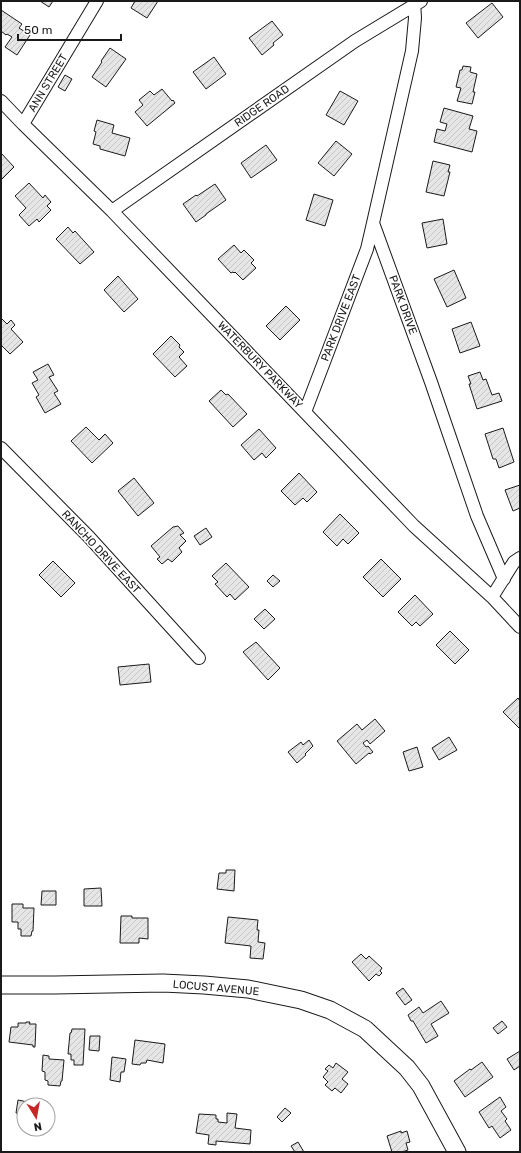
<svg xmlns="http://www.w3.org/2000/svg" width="521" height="1153" viewBox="0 0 521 1153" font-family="Rubik,sans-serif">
<defs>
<pattern id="building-hatch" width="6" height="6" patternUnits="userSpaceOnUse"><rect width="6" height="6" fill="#e6e6e6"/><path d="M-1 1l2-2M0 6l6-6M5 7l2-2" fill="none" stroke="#c5c5c5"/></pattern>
</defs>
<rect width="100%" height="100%" fill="#fff"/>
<path fill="url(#building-hatch)" stroke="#1a1a1a" d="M40 1H53L49 7Z
M135 1H158L147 18 131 8Z
M492 3 503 17 478 38 466 23Z
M1 10 22 24 19 28 30 35 17 55 5 47 12 37 7 34 6 35 1 31Z
M272 21 283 35 273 43 274 45 262 55 249 38Z
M110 48 126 59 106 87 92 77 102 62 101 61Z
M214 57 226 74 206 89 193 72Z
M463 66 471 67 470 72 477 74 473 92H475L472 104 457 101 461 88 456 87 460 70H462Z
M65 75 72 79 65 91 58 87Z
M162 89 172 101 173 100 175 103 147 126 135 112 143 105 139 100 150 91 154 95Z
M340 91 358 101 344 125 326 115Z
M444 108 473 116 469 129 477 131 472 152 434 142 437 129 445 131 447 124 440 122Z
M97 120 114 125 112 133 130 138 125 156 100 149V146L93 144 96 132 94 131Z
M336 141 352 154 334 176 318 163Z
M266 145 277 160 251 178 241 163Z
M1 153 14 167 1 180Z
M433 161 450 165 448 172H450L444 196 426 192Z
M29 183 43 198 45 195 51 202 47 206 51 210 39 222 37 219 29 226 19 215 26 208 15 196Z
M215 184 226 200 206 214V215L196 222 183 204 196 195 197 196Z
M314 194 333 200 325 226 306 220Z
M443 219 447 244 427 248 422 223Z
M68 227 73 233 75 231 94 252 80 264 56 239Z
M234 245 241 253 244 250 254 260 251 263 256 268 243 280 235 272 234 273 233 272 231 273 218 259Z
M454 270 466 298 447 307 434 279Z
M118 276 138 299 124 312 104 290Z
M286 306 300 320 280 340 266 326Z
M1 318 7 324 11 320 15 325 11 329 23 342 10 354 1 345Z
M471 322 480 346 460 353 452 329Z
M171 336 180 345 179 347 184 352 179 357 187 366 175 377 153 354Z
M48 364 54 375 49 377 58 391 54 393 61 404 45 413 36 397 39 395 32 383 38 380 33 372Z
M480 372 483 380 486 379 492 395 499 393 502 401 477 409 469 384H471L468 376Z
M221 390 226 395 228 394 247 414 233 427 209 401Z
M86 427 99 440 105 434 113 443 92 463 71 441Z
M503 428 514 462 499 468 496 459H493L485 434Z
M259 429 276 448 266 458 262 453 254 460 241 445Z
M299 473 317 492 307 502 303 498 295 505 281 491Z
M134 478 154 503 138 516 118 491Z
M520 485V508L513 511 505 490Z
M340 514 359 533 348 544 343 539 337 546 323 532Z
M178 526 184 533 180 535 186 541 179 548 182 552 172 562 168 559 162 564 157 559 160 557 151 546 173 527Z
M206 528 212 537 200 545 194 536Z
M381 559 401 579 383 597 363 577Z
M53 561 75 583 61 597 39 575Z
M226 563 249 587 235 600 230 594 227 597 215 584 218 582 212 576Z
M273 575 280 581 273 587 267 581Z
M415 595 433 614 420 626 416 622 412 626 398 612Z
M265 609 275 619 264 629 254 619Z
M450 631 469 650 455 664 436 645Z
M256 642 280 668 268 680 243 652Z
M149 664 151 682 120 685 118 667Z
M518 698 520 701V729L503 712Z
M375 719 385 731 370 744 367 740 363 743 366 747 368 746 373 752 370 754 369 753 356 764 337 741 357 724 362 730Z
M449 737 457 750 439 760 432 748Z
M309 740 313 746 305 754 306 755 297 763 288 752 301 742 303 745Z
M417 747 423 767 409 771 403 752Z
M226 870H235L234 891 217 889 219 873H226Z
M101 888 102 906H84V889Z
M42 891H56V905H41Z
M12 904H23V908H34L33 931H32L31 936H21V929H18V922H12Z
M121 916H132V918H148V939L139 938V943H120Z
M228 917 258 920 257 930H259L258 942 265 943 263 959 250 958 251 946 225 943Z
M361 954 366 959 369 956 382 968 380 971 382 973 379 976 376 974 369 981 352 962Z
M403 988 412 1000 405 1005 396 993Z
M441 1001 449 1013 431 1024 438 1036 426 1043 413 1021H411L408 1015 419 1007 423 1013Z
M502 1021 507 1027 498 1034 493 1028Z
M26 1022H30L29 1024H36L35 1047H33V1045L9 1042 11 1027H18V1023H26Z
M72 1029H85L83 1065H74V1060H71V1054H68L70 1033H71Z
M90 1036H100L99 1051 89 1050Z
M135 1040 165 1044 163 1063 147 1060 146 1063H141L140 1065 132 1064Z
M520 1051V1066L514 1070 507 1059Z
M43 1055 49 1056V1059L64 1060 62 1081H61L60 1086 48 1085V1081L45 1080V1072L42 1071Z
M112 1057 126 1059 124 1072H121L120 1082 110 1080Z
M482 1062 493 1077 465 1097 454 1081 470 1069 471 1070Z
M336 1063 348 1072 342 1079 348 1084 341 1093 335 1088 332 1091 325 1085 328 1082 323 1077 328 1071 325 1069 329 1065 333 1068Z
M500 1097 506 1107 501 1111 507 1119 505 1121 511 1130 500 1138 492 1126 489 1128 479 1112Z
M18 1100 37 1104V1105H24V1115L16 1113Z
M285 1108 291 1113 282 1122 277 1117Z
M227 1113 237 1114 235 1128 251 1130 250 1144 216 1141V1145L208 1144 209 1135 196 1133 199 1114 216 1115V1119H218V1122L227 1123Z
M401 1131V1133L407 1131 410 1142 406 1143 408 1150 402 1152H392L387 1136Z
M298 1142 304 1152H295L291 1146Z"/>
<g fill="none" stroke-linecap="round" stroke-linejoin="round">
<defs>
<path id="street" d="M414 1 415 18 412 51 373 223 431 382 477 516 504 579
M1 101 23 124 112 211 414 526 492 597 520 627
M23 124 97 1
M112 211 355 41 421 1
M305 412 367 249 373 223
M1 448 89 537 199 658
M492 597 514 562 520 558"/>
<path id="secondary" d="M1 985H55L163 983 204 985 248 989 301 1000 330 1010 365 1029 407 1068 421 1086 457 1152"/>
</defs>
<use href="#street" stroke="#1a1a1a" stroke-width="14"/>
<use href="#secondary" stroke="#1a1a1a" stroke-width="19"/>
<use href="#street" stroke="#fff" stroke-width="12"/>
<use href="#secondary" stroke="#fff" stroke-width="17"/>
</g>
<g text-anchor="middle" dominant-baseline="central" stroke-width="3" stroke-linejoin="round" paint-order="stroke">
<g font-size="11" fill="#1a1a1a" stroke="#fff">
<text transform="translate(48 83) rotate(-59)">ANN STREET</text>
<text transform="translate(262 106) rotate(-35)">RIDGE ROAD</text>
<text transform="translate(403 305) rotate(70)">PARK DRIVE</text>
<text transform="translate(341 318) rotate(-69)">PARK DRIVE EAST</text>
<text transform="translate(260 365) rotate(46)">WATERBURY PARKWAY</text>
<text transform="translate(101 552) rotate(47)">RANCHO DRIVE EAST</text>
<text transform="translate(216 988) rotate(5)">LOCUST AVENUE</text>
</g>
</g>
<rect width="521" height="1153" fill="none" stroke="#1a1a1a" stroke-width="4"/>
<g transform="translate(36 1117) rotate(169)"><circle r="19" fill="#ffffff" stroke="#a3a3a3"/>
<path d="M0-3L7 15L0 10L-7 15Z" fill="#c62828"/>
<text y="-6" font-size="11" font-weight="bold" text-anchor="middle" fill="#1a1a1a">N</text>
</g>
<path d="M18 34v6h103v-6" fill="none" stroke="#1a1a1a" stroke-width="2"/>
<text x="24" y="34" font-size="12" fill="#1a1a1a" stroke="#ffffff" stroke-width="3" paint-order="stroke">50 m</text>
</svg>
